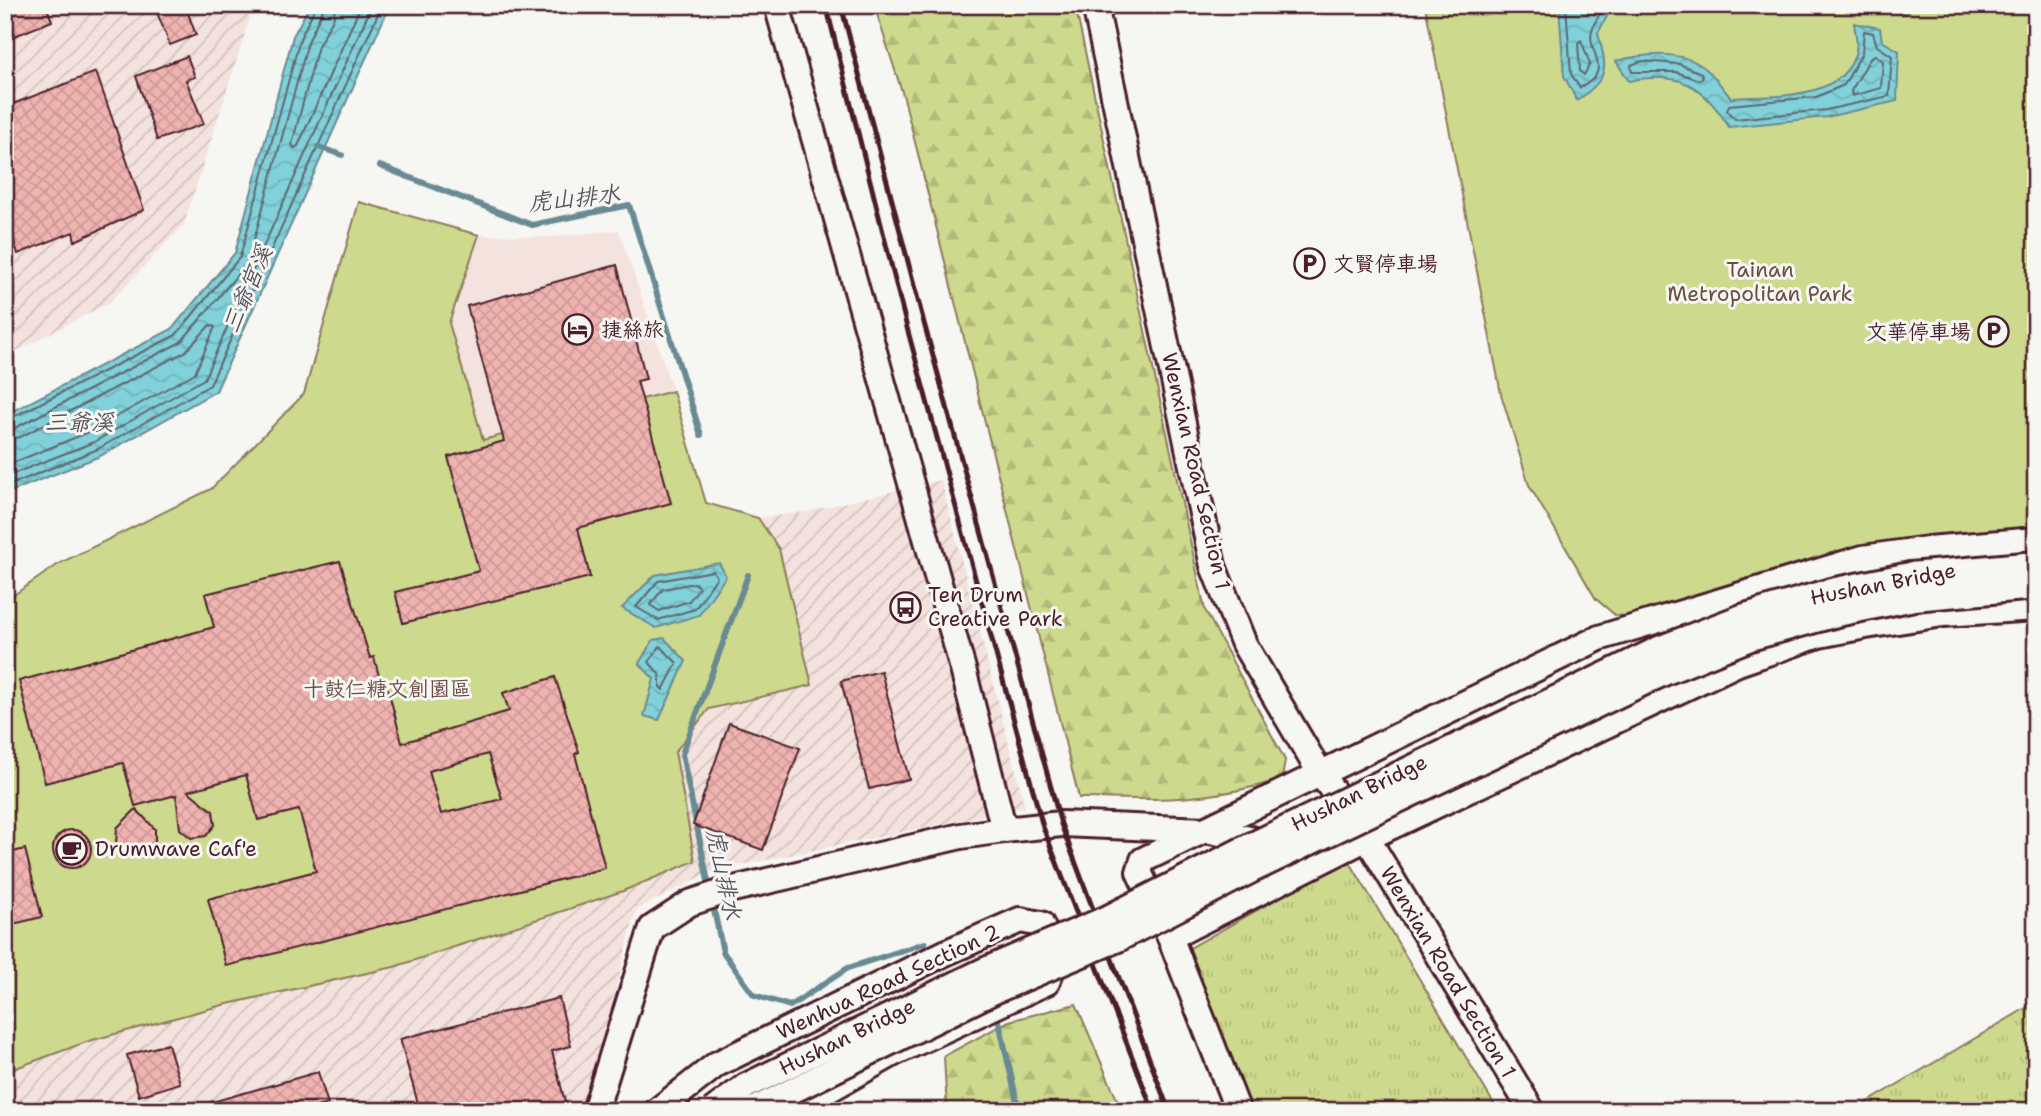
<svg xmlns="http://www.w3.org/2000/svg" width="2041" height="1116" viewBox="0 0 2041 1116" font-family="'Shantell Sans','LXGW WenKai TC',sans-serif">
<defs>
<pattern id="industrial-furrows" width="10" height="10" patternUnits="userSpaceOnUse" patternTransform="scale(1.75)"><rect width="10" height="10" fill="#f4e2de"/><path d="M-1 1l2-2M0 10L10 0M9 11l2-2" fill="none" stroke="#d3c1bf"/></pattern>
<pattern id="grass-tufts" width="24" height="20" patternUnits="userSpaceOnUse" patternTransform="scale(1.75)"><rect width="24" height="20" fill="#cdda8d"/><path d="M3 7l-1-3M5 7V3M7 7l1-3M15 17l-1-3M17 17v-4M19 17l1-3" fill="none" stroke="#b2bb7a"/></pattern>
<pattern id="forest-firs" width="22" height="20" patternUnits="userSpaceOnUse" patternTransform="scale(1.75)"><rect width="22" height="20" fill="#cdda8d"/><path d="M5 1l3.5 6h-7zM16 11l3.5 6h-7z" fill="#b2bb7a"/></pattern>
<pattern id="water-waves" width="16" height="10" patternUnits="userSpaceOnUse" patternTransform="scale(1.75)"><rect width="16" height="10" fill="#80d1d9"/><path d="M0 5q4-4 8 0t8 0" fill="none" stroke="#70b3ba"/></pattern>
<pattern id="building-cross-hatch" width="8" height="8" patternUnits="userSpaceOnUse" patternTransform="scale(1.75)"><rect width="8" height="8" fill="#efb3b0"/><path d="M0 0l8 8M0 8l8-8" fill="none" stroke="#ce9a98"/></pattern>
</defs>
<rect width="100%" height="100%" fill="#f6f6f2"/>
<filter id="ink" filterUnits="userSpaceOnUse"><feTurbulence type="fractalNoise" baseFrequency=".0143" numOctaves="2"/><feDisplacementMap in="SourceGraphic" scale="14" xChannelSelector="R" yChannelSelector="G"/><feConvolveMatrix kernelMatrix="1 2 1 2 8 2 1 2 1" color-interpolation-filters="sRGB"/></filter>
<g filter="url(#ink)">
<path fill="#f4e2de" d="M619 230 673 391 483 440 449 323 479 235 550 237Z"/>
<path fill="url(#industrial-furrows)" d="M5 5H254L184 224 110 302 5 357Z
M359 202 479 235 449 323 483 440 673 391 706 503 759 518 805 512 941 480 1025 807 712 871 636 910 585 1111H5V601L60 563 211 489 304 394Z"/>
<path fill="url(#grass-tufts)" stroke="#8c7c5c" stroke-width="2" d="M1348 859 1498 1111H1251L1188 949Z
M2036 1001 2033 1111H1853L2036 1002Z"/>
<path fill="url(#forest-firs)" stroke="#8c7c5c" stroke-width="2" d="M874 5H1075L1205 610 1285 760 1282 779C1209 802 1154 800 1079 798L904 98Z
M1076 1004 1122 1111H947L944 1056 1009 1021Z"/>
<path fill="#cdda8d" stroke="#8c7c5c" stroke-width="2" d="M1425 5H2036V532L1889 542 1741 580 1645 618 1615 615 1596 599 1529 485 1501 394Z
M359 202 479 235 449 323 483 440 673 391 706 503 758 518 779 549 812 685 709 709 675 752 695 861 623 891 394 967 223 1005 89 1041 5 1072V601L60 563 211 489 304 394Z"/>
<path fill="url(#water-waves)" stroke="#6a8a93" stroke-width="2" d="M310 5H390L216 391 100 456 5 494V415L172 329 235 253 293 36Z
M1559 5H1613L1598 33C1608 72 1609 76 1577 101L1564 76Z
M1862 5H1910L1904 14Z
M1854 23 1880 28 1882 41 1899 51 1897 101 1827 117 1729 127C1703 85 1679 70 1629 81L1616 61C1643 54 1683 49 1706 69 1716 77 1723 89 1731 98 1771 95 1844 102 1856 51 1858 43 1855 31 1854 23Z
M719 563 726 576 699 615 656 628 622 608 655 575Z
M664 638 686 661 659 720 644 716 654 679 639 663 653 640Z"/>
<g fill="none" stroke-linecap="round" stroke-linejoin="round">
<path stroke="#606671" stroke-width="2" d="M335 5 334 17 318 46 292 144 294 148 298 146 361 5
M1566 5 1571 74 1580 88C1616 69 1586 54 1592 30 1594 22 1601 13 1605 5
M1864 31 1873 33 1877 46 1892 56 1889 96 1826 110 1735 119 1727 111 1729 105 1816 97 1844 85 1862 53Z
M1581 40 1590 64 1584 75 1580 71 1578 43Z
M1875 55 1883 61 1881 88 1852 96 1851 91 1871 57Z
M1642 61 1679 64 1701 73 1703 78 1699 80 1676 72H1632L1631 65Z
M5 421 176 335 240 257 300 39 316 5
M5 429 15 428 181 342 248 262 308 42 325 5
M5 440 20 437 185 352 210 325 215 327 195 373 89 432 5 466
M5 477 94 442 204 379 372 5
M5 487 98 449 210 385 382 5
M713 571 717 577 695 609 658 620 636 607 658 581Z
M695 583 699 588 689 601 659 611 650 605 663 589Z
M660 646 677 663 663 690 660 687V675L649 662Z"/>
<path stroke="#6a8a93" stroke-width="6" d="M318 147 342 155
M380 166 532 225 629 205 701 435
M710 891 682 754 748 575
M712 901 723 952 754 995 790 1006 848 968 925 943
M998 1017 1019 1111"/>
</g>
<path fill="url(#building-cross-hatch)" stroke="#4a1f2b" stroke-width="2" fill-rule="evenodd" d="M5 5H46L52 21 5 40Z
M154 5H185L196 35 170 45Z
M187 56 195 77 186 80 204 124 157 140 136 76Z
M96 72 144 210 75 241 73 232 18 254 5 210V107Z
M617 265 646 379 637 381 671 503 578 528 590 577 403 623 395 592 479 571 448 457 504 441 467 306Z
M340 561 370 658 374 657 383 691 388 689 402 743 509 711 503 693 555 677 579 752 575 754 605 868 226 966 208 899 316 871 299 810 258 820 246 775 188 791 213 811 215 825 206 836 191 838 180 829 176 795 135 806 123 763 45 783 19 681 214 627 205 594ZM488 754 502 799 441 814 429 771Z
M881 671 909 779 869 789 841 681Z
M729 723 800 748 763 850 693 825Z
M136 809 155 829V845L143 856 127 855 116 844 117 828Z
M53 849a19 19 0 1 1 38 0a19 19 0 1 1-38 0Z
M25 849 42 917 5 926V854Z
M559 998 571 1046 552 1051 565 1102 557 1105 558 1111H420L400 1039Z
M168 1044 180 1083 139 1096 127 1055Z
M318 1072 328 1104 302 1111H199L198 1106Z"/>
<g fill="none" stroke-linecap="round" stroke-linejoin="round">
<defs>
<path id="minor" d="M777 5 963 669 1004 830
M1095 5 1213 566 1244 644 1320 773 1367 838 1532 1111
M2036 540 1928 549 1863 558 1599 638 1143 860 1139 872 1170 937 1367 838 1738 663 1819 635 1866 626 1943 614 2036 608
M1170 937 1238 1111
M595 1111 652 928 690 903 729 890 961 836 1004 830 1061 824 1205 830 1270 843
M657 1111 717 1064 945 953 1020 920 1041 924 1056 958 1047 982 894 1053 791 1111"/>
</defs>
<use href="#minor" stroke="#4a1f2b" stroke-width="30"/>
<use href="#minor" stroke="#f6f6f2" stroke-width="24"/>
<path stroke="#4a1f2b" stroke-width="5" d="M826 5 906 324 1043 827 1153 1111
M841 5 924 323 1061 824 1169 1111"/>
<defs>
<path id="minor-bridge" d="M712 1111 746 1086 983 971 1108 918 1242 850 1659 649 1742 617 1831 591 1910 575 2036 564
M751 1111 992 992 1118 939 1252 870 1668 671 1750 638 1837 614 1914 598 2036 587"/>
</defs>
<use href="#minor-bridge" stroke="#4a1f2b" stroke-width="30" stroke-linecap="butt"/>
<use href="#minor-bridge" stroke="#f6f6f2" stroke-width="24"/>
</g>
</g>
<defs>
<symbol id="parking-ring" viewBox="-11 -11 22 22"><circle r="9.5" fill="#f6f6f2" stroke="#4a1f2b" stroke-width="1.5"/><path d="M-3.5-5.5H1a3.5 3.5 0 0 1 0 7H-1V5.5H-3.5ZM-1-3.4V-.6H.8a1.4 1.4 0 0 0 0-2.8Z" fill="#4a1f2b"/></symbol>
<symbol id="hotel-ring" viewBox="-11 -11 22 22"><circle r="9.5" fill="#f6f6f2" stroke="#4a1f2b" stroke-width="1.5"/><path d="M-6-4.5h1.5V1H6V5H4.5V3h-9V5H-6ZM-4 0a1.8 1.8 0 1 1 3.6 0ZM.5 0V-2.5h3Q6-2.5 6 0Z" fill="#4a1f2b"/></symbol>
<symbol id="bus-ring" viewBox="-11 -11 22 22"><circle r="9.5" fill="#f6f6f2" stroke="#4a1f2b" stroke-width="1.5"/><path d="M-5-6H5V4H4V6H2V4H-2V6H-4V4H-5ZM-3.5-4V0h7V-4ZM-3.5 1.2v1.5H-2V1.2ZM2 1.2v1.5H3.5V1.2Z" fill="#4a1f2b"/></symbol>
<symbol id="cafe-ring" viewBox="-11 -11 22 22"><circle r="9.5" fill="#f6f6f2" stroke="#4a1f2b" stroke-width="1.5"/><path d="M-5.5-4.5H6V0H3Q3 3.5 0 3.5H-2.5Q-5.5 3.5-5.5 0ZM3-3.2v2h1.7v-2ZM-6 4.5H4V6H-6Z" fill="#4a1f2b"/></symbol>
</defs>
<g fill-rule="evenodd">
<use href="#parking-ring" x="1292" y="246" width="35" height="35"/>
<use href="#hotel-ring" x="560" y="312" width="35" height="35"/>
<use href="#parking-ring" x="1976" y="314" width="35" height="35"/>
<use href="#bus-ring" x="888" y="590" width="35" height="35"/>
<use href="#cafe-ring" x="54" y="832" width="35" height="35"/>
</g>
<g text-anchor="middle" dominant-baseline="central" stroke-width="6" stroke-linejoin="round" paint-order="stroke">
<g font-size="21" fill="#4a1f2b" stroke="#f6f6f2" text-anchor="start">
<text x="1333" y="264">文賢停車場</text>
<text x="601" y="330">捷絲旅</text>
<text x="1971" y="332" text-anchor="end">文華停車場</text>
<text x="928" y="595">Ten Drum<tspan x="928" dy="24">Creative Park</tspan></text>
<text x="95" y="849">Drumwave Caf'e</text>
</g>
<g font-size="21" fill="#6b4e44" stroke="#f6f6f2">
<text x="1760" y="270">Tainan<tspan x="1760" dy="24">Metropolitan Park</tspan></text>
<text x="387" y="689">十鼓仁糖文創園區</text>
</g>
<g font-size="21" fill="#4a1f2b" stroke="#f6f6f2">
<text transform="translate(1196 471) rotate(77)">Wenxian Road Section 1</text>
<text transform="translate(1883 584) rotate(-11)">Hushan Bridge</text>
<text transform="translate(1359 793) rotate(-26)">Hushan Bridge</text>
<text transform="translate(1448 972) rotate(59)">Wenxian Road Section 1</text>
<text transform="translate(888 982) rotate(-25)">Wenhua Road Section 2</text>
<text transform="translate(847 1037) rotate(-26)">Hushan Bridge</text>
</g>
<g font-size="23" font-style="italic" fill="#5a545f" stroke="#f6f6f2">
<text transform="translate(574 198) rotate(-6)">虎山排水</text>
<text transform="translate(247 289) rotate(-67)">三爺宮溪</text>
<text x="79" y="422">三爺溪</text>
<text transform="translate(724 874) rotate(78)">虎山排水</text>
</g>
</g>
<rect width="2041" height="1116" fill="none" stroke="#f6f6f2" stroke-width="28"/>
<rect x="14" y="14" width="2013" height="1088" fill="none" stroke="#4a1f2b" stroke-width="2.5" filter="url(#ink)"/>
</svg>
